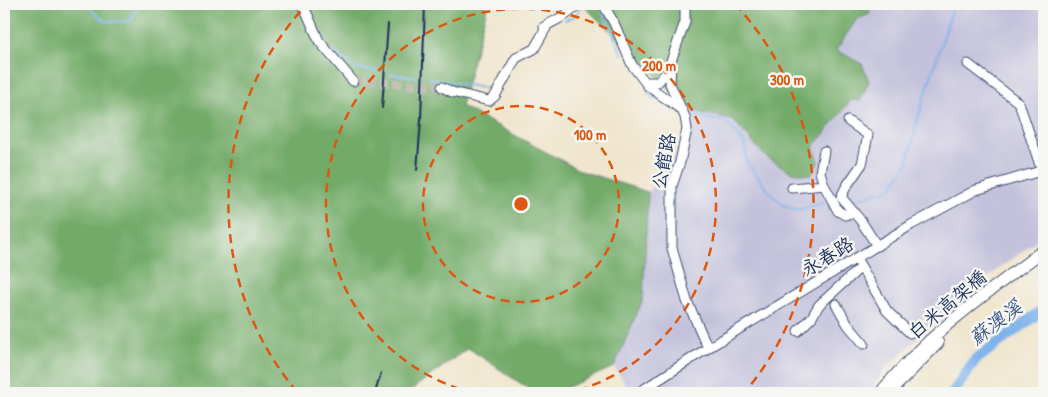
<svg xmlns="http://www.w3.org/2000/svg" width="1048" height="397" viewBox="0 0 1048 397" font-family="'Patrick Hand','LXGW WenKai TC',sans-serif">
<rect width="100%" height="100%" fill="#f6f6f2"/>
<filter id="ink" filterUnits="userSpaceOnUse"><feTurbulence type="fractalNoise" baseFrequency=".02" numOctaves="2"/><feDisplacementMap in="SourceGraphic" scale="10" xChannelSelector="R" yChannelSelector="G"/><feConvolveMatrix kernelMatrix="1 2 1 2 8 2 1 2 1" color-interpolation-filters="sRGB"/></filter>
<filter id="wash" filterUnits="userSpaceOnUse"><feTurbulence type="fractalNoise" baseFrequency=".0096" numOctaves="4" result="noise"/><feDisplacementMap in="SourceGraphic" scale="20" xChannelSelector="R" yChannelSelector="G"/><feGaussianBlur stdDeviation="1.12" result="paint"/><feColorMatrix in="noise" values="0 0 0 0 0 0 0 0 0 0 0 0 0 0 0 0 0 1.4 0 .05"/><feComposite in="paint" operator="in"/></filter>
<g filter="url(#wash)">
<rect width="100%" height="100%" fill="#f0e6ce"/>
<path fill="#c3c1db" d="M867 4H1044V235L960 298 886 368 868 393H632L614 367 643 299 648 192 675 156 692 111 732 119 749 140 813 148 851 100 862 64 836 51 857 19 869 14Z"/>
<path fill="#72aa68" stroke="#466c63" d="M4 4H488L461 106 581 171 648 192 643 299 614 367 554 393H535L468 348 407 393H4Z
M582 4H867L870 14 857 19 836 50 862 64 869 81 860 101 851 100 813 148 819 161 811 175 791 172 765 156 732 119 692 111Z"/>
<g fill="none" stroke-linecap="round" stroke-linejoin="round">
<path stroke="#7fb3ec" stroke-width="2" d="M84 4 105 21 130 22 139 4
M602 11 622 54
M565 20 575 16 584 4
M319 30 325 41
M333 51 355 68 376 71
M391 74 417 77
M429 78 495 90
M647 91 652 97 672 108
M688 115 727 122 744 143 747 163 771 194 783 205 797 210 827 202
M848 202 891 188 907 165 917 121 954 4"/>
<path stroke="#7fb3ec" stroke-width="11" d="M953 393 975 360 1044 309"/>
</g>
</g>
<g filter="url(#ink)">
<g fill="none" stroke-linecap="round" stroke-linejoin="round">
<path stroke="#c5c1b8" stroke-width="9" stroke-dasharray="9 4.5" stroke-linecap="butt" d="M353 81 442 87"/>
<defs>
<path id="minor" d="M301 4 306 11 319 41 353 81
M603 4 614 23 632 65 648 86 682 110
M685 4V22L671 61 670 84 685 117 687 129 680 162 672 186V248L687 301 708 348
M968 64 1019 103 1042 171
M646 82H658L665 74 669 66
M442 87 452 92 489 101 495 96 516 58 534 49 546 28 544 27C555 20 570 15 578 4
M848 121 868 135 862 164 846 187 841 197 861 221 877 246
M824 151 820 172 824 185 838 211 845 215 854 212
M792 188 824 185
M856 258 887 311 910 333
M836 304 848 325 864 344
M798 331 812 317 819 305 861 267
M638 393 708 348 911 225 976 190 1044 170"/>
<path id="major" d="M895 387 938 343
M880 393C928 334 984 295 1044 250"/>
</defs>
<use href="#minor" stroke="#3b4a6f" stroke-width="11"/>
<use href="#major" stroke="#3b4a6f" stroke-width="13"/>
<use href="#minor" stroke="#fff" stroke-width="9"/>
<use href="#major" stroke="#fff" stroke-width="11"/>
<path stroke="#1b2f5e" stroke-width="2" d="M382 108 388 24
M417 170 421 120 425 4
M375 393 381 373"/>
</g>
</g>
<g fill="none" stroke="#de5710" stroke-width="2.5" stroke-dasharray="9 6">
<circle cx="521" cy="204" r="98"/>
<path d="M474 393A195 195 0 1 1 568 393"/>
<path d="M297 392A293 293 0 0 1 307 4M735 4A293 293 0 0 1 745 392"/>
</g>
<g text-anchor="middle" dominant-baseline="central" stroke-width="5" stroke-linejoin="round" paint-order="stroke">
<g font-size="19" fill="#1b2f5e" stroke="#f6f6f2">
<text transform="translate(663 161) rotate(-79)">公館路</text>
<text transform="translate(827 256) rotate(-31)">永春路</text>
<text transform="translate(947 304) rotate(-40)">白米高架橋</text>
</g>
<g font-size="20" font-style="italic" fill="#395789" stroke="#f6f6f2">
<text transform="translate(995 322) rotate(-37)">蘇澳溪</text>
</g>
</g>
<circle cx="521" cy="204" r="8" fill="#de5710" stroke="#f6f6f2" stroke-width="2.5"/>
<g font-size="15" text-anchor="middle" font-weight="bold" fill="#de5710" stroke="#f6f6f2" stroke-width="5" stroke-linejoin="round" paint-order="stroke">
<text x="659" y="71">200 m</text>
<text x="787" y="85">300 m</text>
<text x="590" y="140">100 m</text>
</g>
<rect width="1048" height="397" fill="none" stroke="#f6f6f2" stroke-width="20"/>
</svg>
